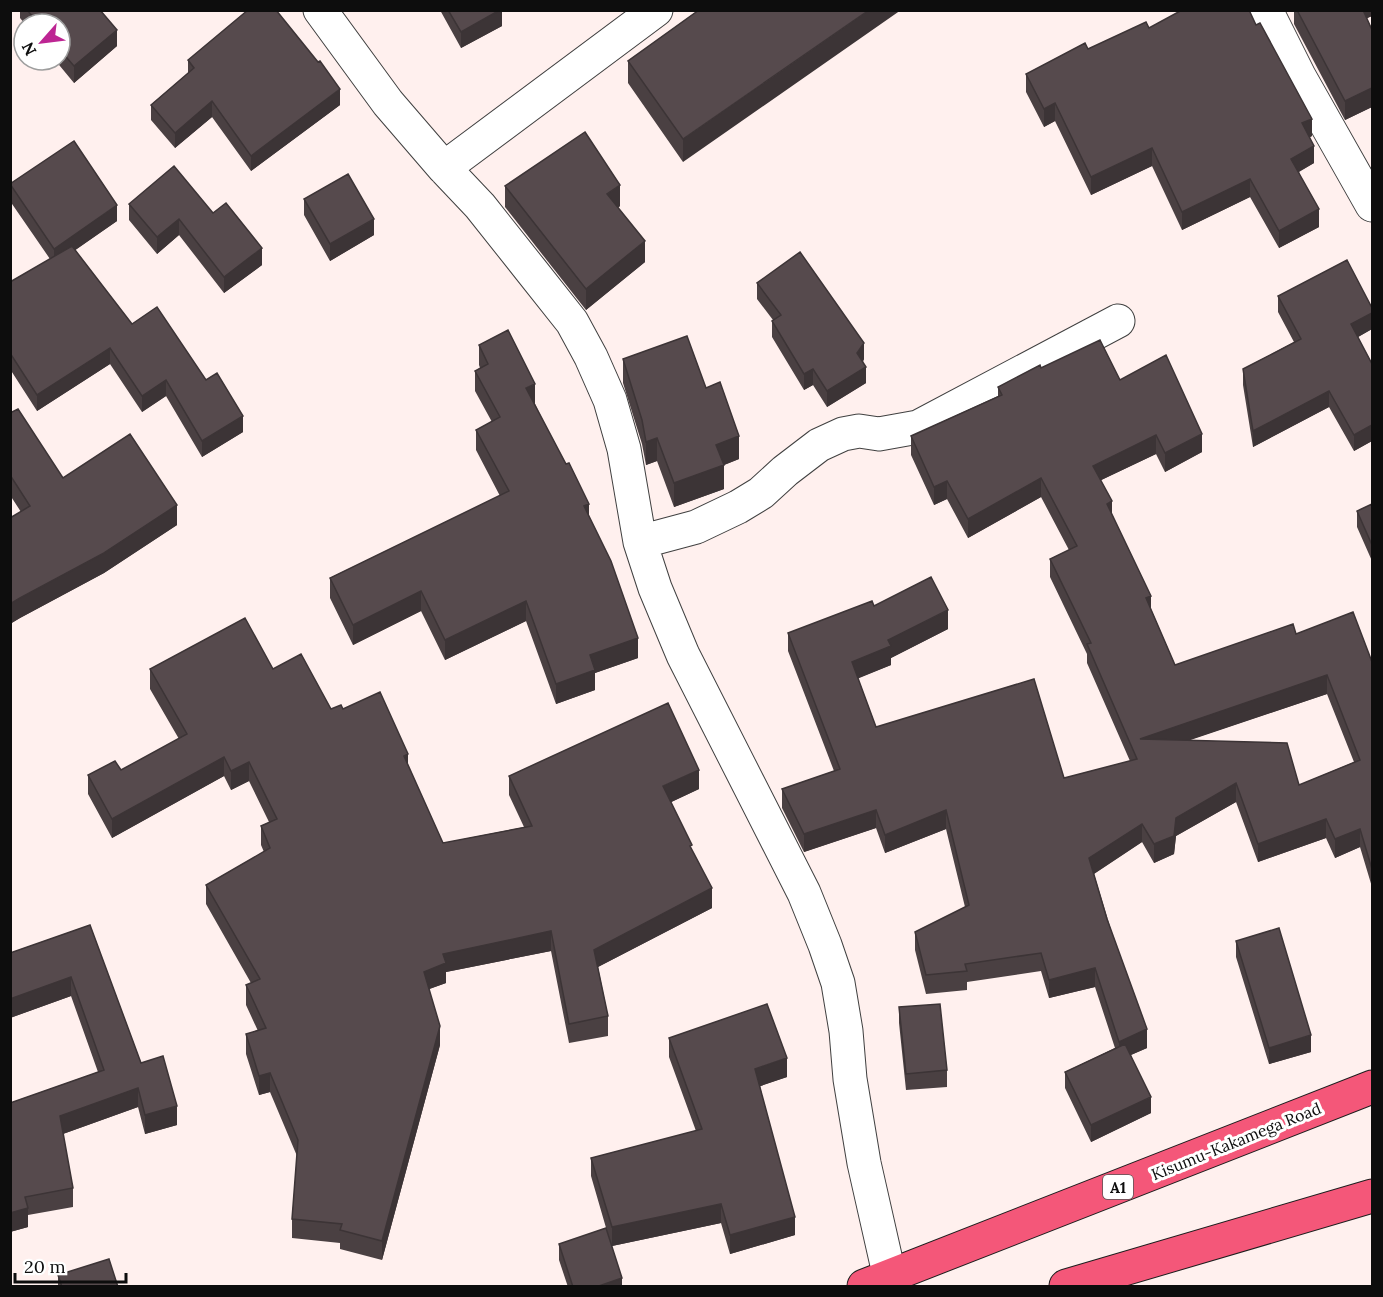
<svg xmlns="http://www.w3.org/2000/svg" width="1383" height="1297" viewBox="0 0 1383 1297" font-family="Lora,serif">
<rect width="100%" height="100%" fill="#fff0ee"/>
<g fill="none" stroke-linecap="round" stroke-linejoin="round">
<defs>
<path id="street" d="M320 10 388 103 444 168 480 206 530 269 572 322 591 357 610 400 624 449 640 542 655 588 683 655 804 893 825 945 838 983 846 1031 850 1079 864 1163 890 1278
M1266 10 1299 76 1372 205
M444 168 656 10
M640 542 696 527 738 507 761 493 785 471 819 445 843 434 859 431 879 434 918 427 1118 321"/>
<path id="highway" d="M864 1286 1372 1087
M1066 1286 1372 1196"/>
</defs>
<use href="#street" stroke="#404040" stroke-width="35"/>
<use href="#highway" stroke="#1e1e1e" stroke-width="35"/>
<use href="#street" stroke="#fff" stroke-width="33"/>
<use href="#highway" stroke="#f45779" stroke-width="33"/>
</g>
<path fill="#4a4042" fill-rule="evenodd" d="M20 10H100L117 46 74 83 55 60H60V24H25L20 18Z
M440 10H502V26L461 48Z
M699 10 683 162 628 83V61Z
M1294 10H1372V16L1367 18 1372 30V107L1345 120 1294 24Z
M1149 28 1312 136 1310 137 1314 163 1299 172 1319 227 1279 248 1250 197 1182 230 1152 166 1091 195 1055 121 1044 127 1026 92V74L1088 49Z
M188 60 340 105 251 171 212 117 175 148 151 120V105L188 73Z
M10 184 117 221 75 250 132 324 206 380 243 432 202 457 166 396 142 412 110 364 37 411 10 369V282L50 259 10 201Z
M505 186 620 206 618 208 645 262 586 310 505 207Z
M304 199 374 235 330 261 304 215Z
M129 204 213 213 262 265 224 293 179 235 157 254 129 220Z
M757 283 864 359 863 362 866 383 827 407 813 385 804 390 772 337V321L773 320 757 299Z
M1278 296 1372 308V329L1358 337 1372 364V441L1354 451 1329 407 1253 447 1243 385V369L1294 342 1278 312Z
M479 345 535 404 589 516 638 658 595 673V690L556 704 526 621 445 660 421 611 353 645 330 598V578L500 496 476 450V430L492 422 475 391V371L480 368 479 365Z
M623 359 706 388 739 459 724 465V489L674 507 657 461 646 465 642 444 623 383Z
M1041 368 1120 380 1202 452 1165 472 1156 454 1101 480 1112 515 1151 609 1175 665 1296 634 1372 662V887L1360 847 1335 858 1326 838 1258 862 1236 802 1176 836 1174 854 1154 863 1142 842 1094 874 1147 1048 1131 1055 1151 1113 1091 1142 1065 1088V1072L1115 1048 1095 987 1049 998 1041 971 967 982V990L926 994 915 950V932L965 907 946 829 885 853 876 828 804 852 782 808V789L834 771 788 651V633L874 606 948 629 891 658V665L858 678 876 727 1064 778 1130 761 1087 663V654L1050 577V559L1069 550 1041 497 968 538 947 499 934 505 911 455V436L998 396V387ZM1327 694 1354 762 1299 785 1189 740Z
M10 413 63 478 177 525 104 573 20 618 10 624V518L21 512 10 495Z
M1372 504V561L1357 527V511Z
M150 669H273L331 709H343L408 766 443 843 524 827 509 795V776L699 789 671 802 692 850 712 908 598 967 608 1016V1036L569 1043 551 951 446 972V983L429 989 440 1045 382 1260 340 1249V1243L292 1238V1219L297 1156 270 1092 259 1095 246 1054V1034L258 1031 246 1005V985L251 983 206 904V885L264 852 261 845V826L269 822 249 781 231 790 224 776 112 838 88 794V775L121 770 179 739 150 689Z
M90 925 141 1063 177 1125 145 1134 138 1107 63 1134 73 1188V1207L28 1215V1227L10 1232V1103L98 1072 71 996 10 1018V953Z
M1236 941 1311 1052 1269 1064 1236 957Z
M899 1007 947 1070V1087L906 1090 899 1023Z
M669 1038 787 1077 760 1086 795 1235 730 1254 721 1223 612 1246 622 1287H568L559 1260V1244L611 1245 591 1176V1158L696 1131 669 1057Z
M58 1275 118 1287H58Z"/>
<path fill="#3c3436" d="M500 10H502V26L461 48V32Z
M869 10H901L683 162V139Z
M1359 10H1372V16L1359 22Z
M117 30V46L74 83V66Z
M1372 88V107L1345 120V101Z
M340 89V105L251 171V156Z
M212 101V117L175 148V133Z
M1055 103V121L1044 127V109Z
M1312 119V136L1302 141V123Z
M1314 146V163L1291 176V159Z
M1152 148V166L1091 195V177Z
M1250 179V197L1182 230V212Z
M620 185V206L607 215V194Z
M117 205V221L54 265V249Z
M1319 209V227L1279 248V231Z
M179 219V235L157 254V237Z
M374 219V235L330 261V244Z
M645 241V262L586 310V289Z
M262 248V265L224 293V277Z
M1372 313V329L1351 341V324Z
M864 343V359L857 369V353Z
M110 348V364L37 411V395Z
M866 367V383L827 407V391Z
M813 369V385L804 390V374Z
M166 380V396L142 412V396Z
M535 384V404L526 408V388Z
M1329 391V407L1253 447V431Z
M243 416V432L202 457V441Z
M1372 425V441L1354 451V435Z
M1202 434V452L1165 472V453Z
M1156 435V454L1093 484V466Z
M739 436V459L724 465V489L674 507V483L716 445Z
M657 438V461L646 465V442Z
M1041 478V497L968 538V519Z
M947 481V499L934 505V487Z
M1112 501V520L1107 504Z
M589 504V524L584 506Z
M177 505V525L104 573 20 618 10 624V604Z
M421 591V611L353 645V625Z
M1151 596V614L1146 598Z
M526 601V621L445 660V640Z
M948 610V629L891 658V665L852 681V662L888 640Z
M638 638V658L595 673V690L556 704V684L590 655Z
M1327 675V694L1140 757V739Z
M408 754V773L404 756Z
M224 757V776L112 838V819Z
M249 762V781L231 790V771Z
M699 770V789L663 806V786Z
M1236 783V802L1176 836 1174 854 1154 863V844L1176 818Z
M876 810V828L804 852V834Z
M946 810V829L885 853V835Z
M1326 819V838L1258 862V844Z
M1142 824V842L1089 877V858Z
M1360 829V847L1335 858V839Z
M712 888V908L594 969V950Z
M551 931V951L446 972V983L424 991V972L443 954Z
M1095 968V987L1049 998V980Z
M71 977V996L10 1018V999Z
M440 1026V1045L382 1260V1241Z
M1147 1029V1048L1119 1060V1042Z
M10 1032H12V1051H10Z
M1311 1035V1052L1269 1064V1048Z
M787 1058V1077L755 1088V1069Z
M270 1073V1092L259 1095V1076Z
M138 1088V1107L60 1135V1116Z
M1151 1097V1113L1091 1142V1125Z
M177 1106V1125L145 1134V1115Z
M721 1204V1223L612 1246V1227Z
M28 1208V1227L10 1232V1213Z
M795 1217V1235L730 1254V1235Z
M622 1278V1287H596Z"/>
<path fill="#564a4d" stroke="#3c3436" stroke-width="1.5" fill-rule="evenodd" d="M27 10H100L117 30 74 66 60 50V24H39Z
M248 10H276L318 62 320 61 340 89 251 156 212 101 175 133 151 105 194 68 188 60Z
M448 10H500L461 32Z
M699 10H869L683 139 628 61Z
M1182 10H1249L1256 25 1260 23 1312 119 1302 123 1314 146 1291 159 1319 209 1279 231 1250 179 1182 212 1152 148 1091 177 1055 103 1044 109 1026 74 1085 43 1088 49 1146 22 1149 28Z
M1297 10H1363L1372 30V88L1345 101Z
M585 132 620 185 607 194 645 241 586 289 505 186Z
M74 141 117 205 54 249 10 184Z
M174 166 213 213 226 203 262 248 224 277 179 219 157 237 129 204Z
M348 174 374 219 330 244 304 199Z
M72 246 132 324 157 307 206 380 217 373 243 416 202 441 166 380 142 396 110 348 37 395 10 353V282Z
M800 252 864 343 857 353 866 367 827 391 813 369 804 374 772 321 781 315 757 283Z
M1347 260 1372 308V313L1351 324 1372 364V425L1354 435 1329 391 1253 431 1243 369 1301 339 1278 296Z
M508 330 535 384 526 388 566 464 569 463 589 504 584 506 611 561 638 638 590 655 595 670 556 684 526 601 445 640 421 591 353 625 330 578 509 491 476 430 500 417 475 371 488 364 479 345Z
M687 336 706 388 720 382 739 436 716 445 724 465 674 483 657 438 646 442 642 420 623 359Z
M1100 340 1120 380 1166 355 1202 434 1165 453 1156 435 1093 466 1112 501 1107 504 1151 596 1146 598 1175 665 1293 624 1296 634 1353 612 1372 662V869L1360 829 1335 839 1326 819 1258 844 1236 783 1176 818 1174 836 1154 844 1142 824 1089 858 1107 919 1147 1029 1119 1042 1095 968 1049 980 1041 953 965 964 967 971 926 975 915 932 969 905 946 810 885 835 876 810 804 834 782 789 840 769 788 633 872 601 874 606 931 577 948 610 888 640 891 646 852 662 876 727 1034 679 1064 778 1137 759 1087 644 1091 643 1050 559 1077 546 1041 478 968 519 947 481 934 487 911 436 1002 395 998 387 1040 365 1041 368ZM1327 675 1360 760 1299 785 1287 743 1140 739Z
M18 409 63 478 130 434 177 505 104 553 20 598 10 604V518L30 506 10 475V413Z
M1372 504V545L1357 511Z
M245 618 273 669 301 654 331 709 341 705 343 709 380 692 408 754 404 756 443 843 532 826 509 776 668 703 699 770 663 786 692 845 690 846 712 888 594 950 608 1016 569 1024 551 931 443 954 446 963 424 972 440 1026 382 1241 340 1230 342 1224 292 1219 298 1140 270 1073 259 1076 246 1034 266 1028 246 985 260 979 206 885 270 848 261 826 277 819 249 762 231 771 224 757 112 819 88 775 115 761 121 770 187 734 150 669Z
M90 925 141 1063 163 1056 177 1106 145 1115 138 1088 60 1116 73 1188 25 1197 28 1208 10 1213V1103L104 1070 71 977 10 999V953Z
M1279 928 1311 1035 1269 1048 1236 941Z
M767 1004 787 1058 755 1069 795 1217 730 1235 721 1204 612 1227 591 1158 702 1129 669 1038Z
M940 1004 947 1070 906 1074 899 1007Z
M1125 1044 1151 1097 1091 1125 1065 1072Z
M606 1228 622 1278 596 1287H573L559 1244Z
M109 1259 118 1287H62L58 1275Z"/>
<g text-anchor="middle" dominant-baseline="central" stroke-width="6" stroke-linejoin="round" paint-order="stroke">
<rect fill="#fff" stroke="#565656" stroke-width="1.5" x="1103" y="1175" width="30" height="24" rx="4.5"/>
<g font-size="15" font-weight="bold" fill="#0d0d0d">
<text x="1118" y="1187">A1</text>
</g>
<g font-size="16" fill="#0d0d0d" stroke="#fff">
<text transform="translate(1236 1141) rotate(-22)">Kisumu-Kakamega Road</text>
</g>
</g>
<rect width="1383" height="1297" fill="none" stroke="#0d0d0d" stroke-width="24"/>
<g transform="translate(42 42) rotate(242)"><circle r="28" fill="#ffffff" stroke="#9e9e9e" stroke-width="1.5"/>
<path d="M0-4.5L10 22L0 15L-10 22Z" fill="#bd2593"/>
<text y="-9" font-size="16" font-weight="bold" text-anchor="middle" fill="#0d0d0d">N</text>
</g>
<path d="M15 1273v9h111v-9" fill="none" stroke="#0d0d0d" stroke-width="3"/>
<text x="24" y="1273" font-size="18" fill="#0d0d0d" stroke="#ffffff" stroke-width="4.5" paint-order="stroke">20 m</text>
</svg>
